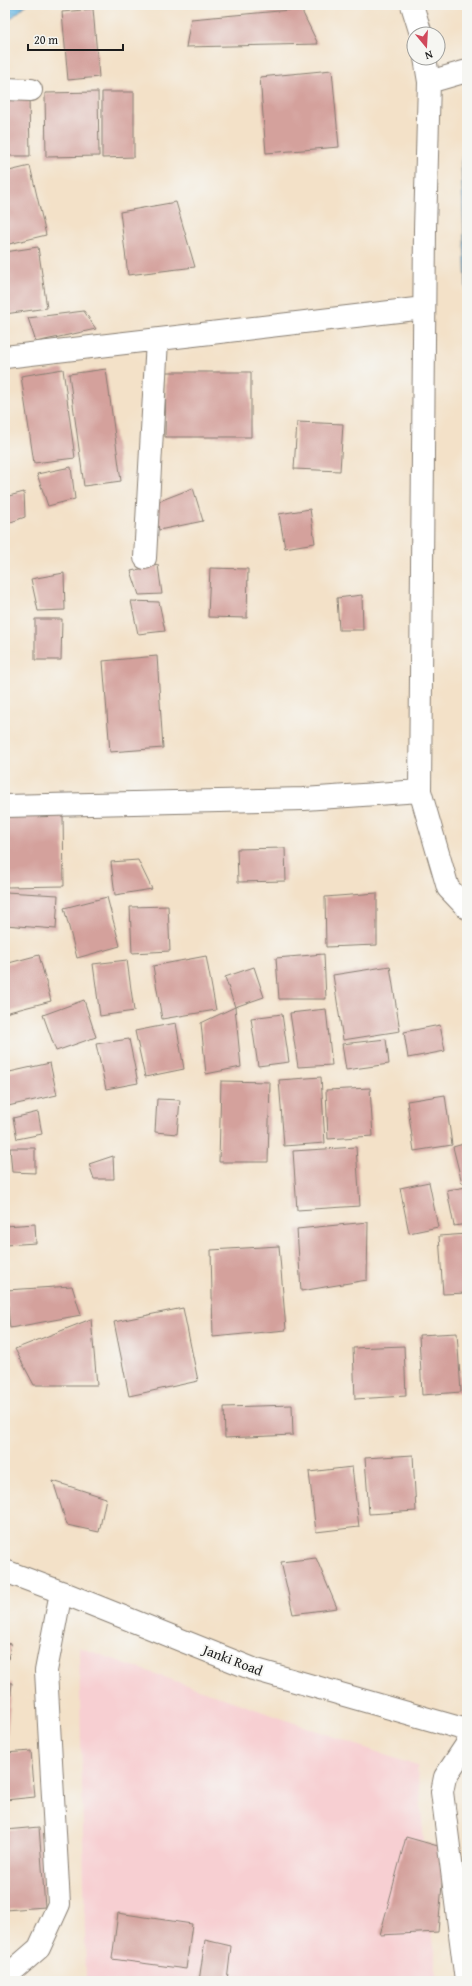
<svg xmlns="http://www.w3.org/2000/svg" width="472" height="1986" viewBox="0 0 472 1986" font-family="'Gentium Book Plus',serif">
<defs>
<pattern id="water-rules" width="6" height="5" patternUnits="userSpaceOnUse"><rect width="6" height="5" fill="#6ebce8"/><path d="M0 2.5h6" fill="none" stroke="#5fa1c6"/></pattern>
</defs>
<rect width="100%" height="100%" fill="#f6f6f2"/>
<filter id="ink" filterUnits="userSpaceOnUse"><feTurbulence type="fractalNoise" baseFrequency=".025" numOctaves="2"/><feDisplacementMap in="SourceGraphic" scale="8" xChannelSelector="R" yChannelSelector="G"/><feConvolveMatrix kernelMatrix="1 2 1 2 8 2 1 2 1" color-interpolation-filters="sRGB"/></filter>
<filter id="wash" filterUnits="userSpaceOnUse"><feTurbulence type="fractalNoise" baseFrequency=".012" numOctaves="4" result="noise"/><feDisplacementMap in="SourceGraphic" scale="16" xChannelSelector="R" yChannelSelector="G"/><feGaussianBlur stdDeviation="0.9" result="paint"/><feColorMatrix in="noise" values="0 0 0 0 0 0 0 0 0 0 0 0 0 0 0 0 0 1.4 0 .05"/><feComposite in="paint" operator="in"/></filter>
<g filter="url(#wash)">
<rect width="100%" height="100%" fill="#f3e1c8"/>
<path fill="#f7cfd2" d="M79 1647 417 1766 437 1981H86Z"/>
<path fill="url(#water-rules)" stroke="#456c82" d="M5 5H26L5 24Z
M467 147V314L461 161Z"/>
<g id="blocks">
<path fill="#d4a19c" d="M93 9 99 77 68 80 62 12Z
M301 9 318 44 186 47 191 19Z
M332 70 339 147 266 153 260 77Z
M98 92 99 156 46 157 45 93Z
M102 92H134V157L102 158Z
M5 97H29L30 156H5Z
M30 166 46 235 5 245V172Z
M176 202 195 267 128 275 120 212Z
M38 247 47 308 5 314V252Z
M84 311 96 329 36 342 28 318Z
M63 369 75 458 34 463 21 376Z
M106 369 121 481 84 486 69 374Z
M166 372H251V437H165Z
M297 422 343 424 340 471 294 469Z
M71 467 75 499 48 506 37 474Z
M193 488 203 521 159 530 152 504Z
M24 492 25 517 5 524V497Z
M310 509 315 543 285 548 279 514Z
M158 565 162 594 139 595 131 571Z
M210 568 248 569 247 618 208 617Z
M64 573 65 610 38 611 31 579Z
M362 595 363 630H339L337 598Z
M131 601 159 602 165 631 138 634Z
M35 619H62L61 660H35Z
M157 656 163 748 110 752 103 661Z
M63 815 64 886 7 887V816Z
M285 848 286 881 238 882 237 849Z
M138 860 152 889 115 895 111 862Z
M5 892 58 895 56 929 5 925Z
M377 893V945L326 947 325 897Z
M107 897 120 946 77 958 64 908Z
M168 906 170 951 132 953 130 907Z
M324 954 326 999H279L276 958Z
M39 955 51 1001 5 1013V964Z
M206 956 216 1010 162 1019 153 966Z
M127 960 134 1011 100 1016 93 964Z
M390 966 400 1031 343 1040 333 975Z
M254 967 264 997 235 1007 241 1067 206 1074 201 1023 235 1007 225 977Z
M84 1000 96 1037 56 1051 43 1015Z
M326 1009 332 1065 298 1067 290 1013Z
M282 1014 289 1062 258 1066 251 1018Z
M176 1023 184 1069 145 1077 135 1031Z
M440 1025 445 1051 408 1058 404 1032Z
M129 1039 138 1083 106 1089 96 1044Z
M386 1039 389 1064 346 1070 342 1044Z
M50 1063 57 1095 8 1106 5 1092V1073Z
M321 1077 325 1143 284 1146 279 1080Z
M221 1081 270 1082 268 1162H219Z
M370 1088 373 1136 328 1139 326 1090Z
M445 1095 452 1145 414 1151 407 1101Z
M157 1099 180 1100 177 1134 155 1132Z
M38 1112 42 1134 17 1139 13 1118Z
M467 1143V1182L462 1183 453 1147Z
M356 1147 360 1206 297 1210 293 1151Z
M10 1148H35V1173L12 1172Z
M113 1156 114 1179H94L89 1164Z
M429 1182 438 1227 409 1233 400 1188Z
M467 1187V1224L454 1226 447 1190Z
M368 1222 367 1280 301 1291 297 1229Z
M35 1224 36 1243 5 1245V1226Z
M467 1234V1293L443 1294 439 1236Z
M279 1246 286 1330 213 1337 211 1250Z
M72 1286 81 1315 10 1328 6 1290Z
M183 1308 198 1381 129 1396 114 1322Z
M91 1319 97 1385H34L15 1349Z
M457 1333 461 1392 422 1395 419 1335Z
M404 1346 406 1396 355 1399 353 1348Z
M292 1405 293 1435 225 1438 224 1407Z
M413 1455 416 1511 369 1514 365 1458Z
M352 1467 359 1527 316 1532 309 1472Z
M53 1481 106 1498 99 1532 67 1525Z
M316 1558 337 1608 293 1614 281 1562Z
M5 1643 11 1644 6 1670H5Z
M5 1682 12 1683 7 1734H5Z
M31 1751 35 1797 5 1800V1753Z
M39 1827 45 1907 5 1910V1830Z
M406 1837 445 1848 438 1932 380 1935Z
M118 1913 192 1924 186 1969 112 1959Z
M205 1940 231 1946 227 1981H199Z"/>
</g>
</g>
<g filter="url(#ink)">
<use href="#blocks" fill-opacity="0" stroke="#887e72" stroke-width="1"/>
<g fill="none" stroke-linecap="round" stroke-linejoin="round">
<defs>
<path id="minor" d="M412 5 421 34
M425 58 429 82 425 229 420 791 448 888 467 908
M429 82 467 71
M5 89 31 90
M5 357 424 308
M145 558 157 340
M5 806 304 799 420 791
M5 1571 61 1592 253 1669 467 1730
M5 1974H9L39 1948 59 1904 46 1671 61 1592
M466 1981 442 1792 445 1777 467 1744"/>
</defs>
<use href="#minor" stroke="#887e72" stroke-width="24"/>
<use href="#minor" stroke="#fff" stroke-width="22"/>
</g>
</g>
<g text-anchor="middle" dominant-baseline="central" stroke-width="4" stroke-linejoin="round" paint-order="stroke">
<g font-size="14" fill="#1c1c1c" stroke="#f6f6f2">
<text transform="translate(233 1660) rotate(21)">Janki Road</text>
</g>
</g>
<rect width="472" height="1986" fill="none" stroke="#f6f6f2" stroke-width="20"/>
<g transform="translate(426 46) rotate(162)"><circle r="19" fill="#f6f6f2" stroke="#9f9f9c"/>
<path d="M0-3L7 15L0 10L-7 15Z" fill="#d1495b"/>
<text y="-6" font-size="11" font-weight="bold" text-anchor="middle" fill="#1c1c1c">N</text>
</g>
<path d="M28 44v6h95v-6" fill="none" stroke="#1c1c1c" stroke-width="2"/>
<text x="34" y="44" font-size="12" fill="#1c1c1c" stroke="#f6f6f2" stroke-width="3" paint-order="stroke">20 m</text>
</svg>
